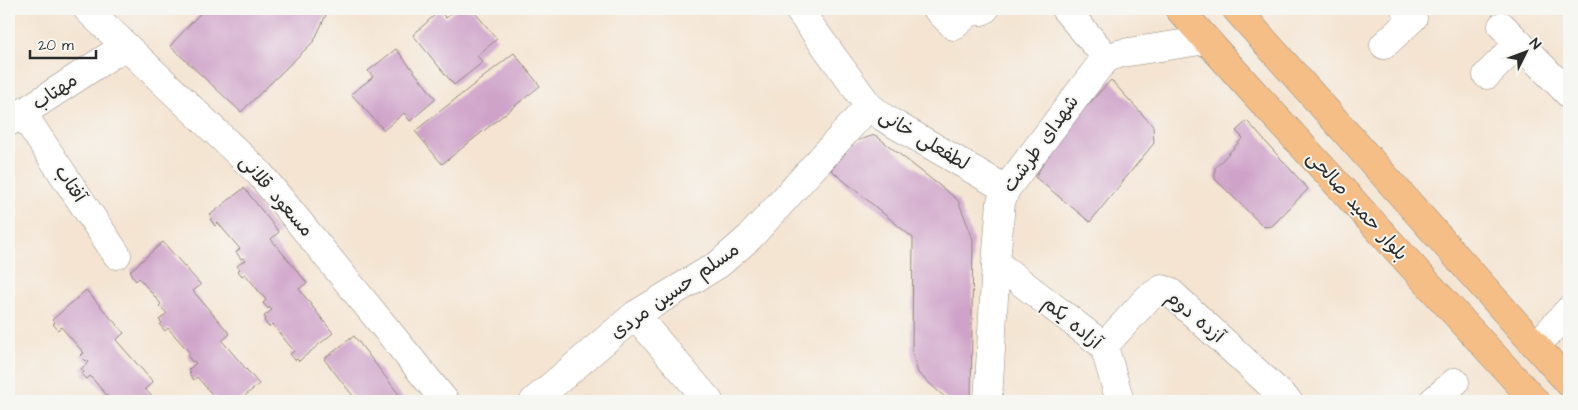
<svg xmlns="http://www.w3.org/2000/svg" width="1578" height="410" viewBox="0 0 1578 410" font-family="'Architects Daughter','Playpen Sans Arabic',sans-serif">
<rect width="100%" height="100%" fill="#f6f6f2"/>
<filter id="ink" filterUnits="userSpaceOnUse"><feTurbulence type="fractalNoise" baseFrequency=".02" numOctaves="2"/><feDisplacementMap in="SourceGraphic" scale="10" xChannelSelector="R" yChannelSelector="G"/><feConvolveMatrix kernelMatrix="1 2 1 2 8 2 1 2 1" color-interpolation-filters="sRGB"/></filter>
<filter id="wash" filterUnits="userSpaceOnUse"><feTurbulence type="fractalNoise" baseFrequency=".0096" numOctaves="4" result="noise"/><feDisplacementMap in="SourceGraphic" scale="20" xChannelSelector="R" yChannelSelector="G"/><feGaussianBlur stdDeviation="1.12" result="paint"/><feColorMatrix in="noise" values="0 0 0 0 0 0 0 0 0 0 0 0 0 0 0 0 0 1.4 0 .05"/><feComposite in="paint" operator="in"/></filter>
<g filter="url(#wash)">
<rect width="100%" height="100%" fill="#f4e4d1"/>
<g id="blocks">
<path fill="#cfa3c9" d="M204 9H318L326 15 314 41 241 112 170 46Z
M457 9H472L497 39 477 56 483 62 454 85 413 35 439 11 446 18Z
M396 49 436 99 410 121 404 113 384 130 351 94 373 77 368 71Z
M514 53 540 86 442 164 415 131Z
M1111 80 1153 126 1154 143 1090 222 1035 177 1063 132Z
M1247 121 1308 189 1272 226 1264 227 1215 179V168L1243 138 1236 131Z
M875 135 958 200 973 239 971 401H949L918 373 912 352 913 238 831 170 856 141Z
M244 188 279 232 271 239 307 283 299 289 333 333 299 361 297 359 295 360 290 354 294 351 272 324 269 327 264 321 266 319 264 316 272 310 269 307 268 309 263 303 266 300 245 274 242 276 238 271 240 269 237 266 245 260 243 258 241 259 236 252 240 249 218 223 215 226 210 219 212 218 210 215Z
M163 242 201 285 193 291 230 334 222 341 259 384 239 401H218L197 377 194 380 189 374 191 372 188 370 196 363 194 361 192 362 187 355 190 353 168 328 165 331 160 325 162 323 159 320 167 313 159 306 161 304 139 278 136 281 131 275 132 273 130 271Z
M86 290 124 333 116 340 153 382 145 389 156 401H112L90 376 87 379 82 374 84 372 81 369 89 362 87 360 86 361 80 355 84 353 61 327 58 330 53 324 55 323 52 320Z
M354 336 404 401H357L324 359Z"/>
</g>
</g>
<g filter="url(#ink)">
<use href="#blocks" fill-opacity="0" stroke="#90887e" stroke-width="1"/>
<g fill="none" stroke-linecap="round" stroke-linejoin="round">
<defs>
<path id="minor" d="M87 9 259 173 445 401
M798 9 869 106 884 118 1006 189
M937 9 954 26 969 12 982 11 985 9
M1065 9 1107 58
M1502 26 1569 94
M1384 45 1413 18 1405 9
M1487 75 1519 43
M23 114 117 255
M9 122 125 46
M996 263 1104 346 1120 401
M635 315 709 401
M1104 346 1147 299 1162 289 1169 291 1288 401
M1536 346 1569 310
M534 401 635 315 719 264 750 237 869 106
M988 401 996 263 1001 202 1006 189 1097 69 1107 58 1122 53 1207 40
M1433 401 1455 382"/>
<path id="major" d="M1179 9 1245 83 1535 401
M1236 9 1569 383"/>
</defs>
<use href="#minor" stroke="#90887e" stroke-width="29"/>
<use href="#major" stroke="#90887e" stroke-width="29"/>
<use href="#minor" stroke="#fff" stroke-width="28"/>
<use href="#major" stroke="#f5be86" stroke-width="28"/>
</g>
</g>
<g text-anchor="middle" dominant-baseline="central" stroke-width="4" stroke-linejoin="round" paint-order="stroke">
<g font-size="19" fill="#2b2b2b" stroke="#f6f6f2">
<text transform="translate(55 92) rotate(-34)">مهتاب</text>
<text transform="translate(924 140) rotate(31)">لطفعلی خانی</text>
<text transform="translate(1041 144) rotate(-54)">شهدای طرشت</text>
<text transform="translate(70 184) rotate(56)">آفتاب</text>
<text transform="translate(276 196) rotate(49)">مسعود قلانی</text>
<text transform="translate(1357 206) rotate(48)">بلوار حمید صالحی</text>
<text transform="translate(675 291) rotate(-35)">مسلم حسین مردی</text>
<text transform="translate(1195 317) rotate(40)">آزده دوم</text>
<text transform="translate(1072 323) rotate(40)">آزاده یکم</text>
</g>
</g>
<rect width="1578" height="410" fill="none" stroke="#f6f6f2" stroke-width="30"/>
<g transform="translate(1526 52) rotate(48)" stroke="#f6f6f2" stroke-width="4" paint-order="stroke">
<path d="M0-4L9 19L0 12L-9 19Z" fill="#2b2b2b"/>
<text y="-8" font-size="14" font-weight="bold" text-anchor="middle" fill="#2b2b2b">N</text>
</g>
<path d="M30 50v8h66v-8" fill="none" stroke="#2b2b2b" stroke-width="2.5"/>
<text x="38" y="50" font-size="15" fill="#2b2b2b" stroke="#f6f6f2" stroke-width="4" paint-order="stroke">20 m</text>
</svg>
